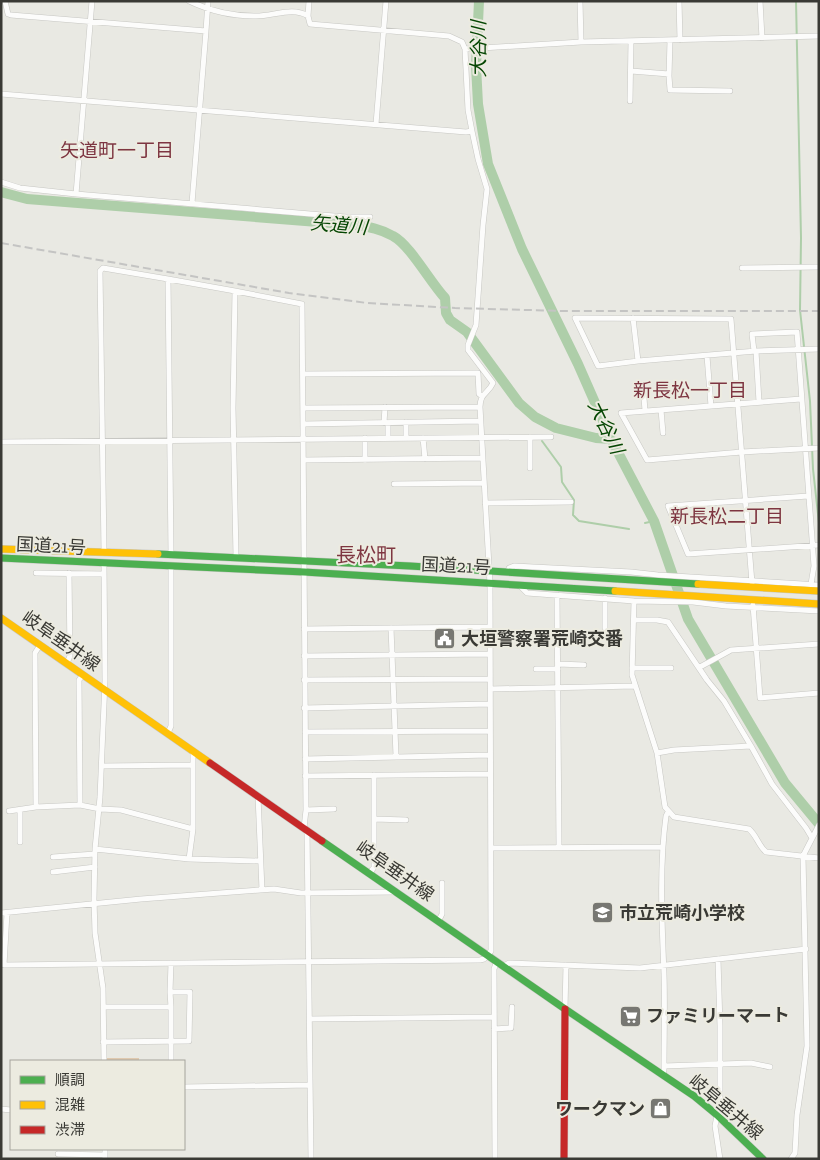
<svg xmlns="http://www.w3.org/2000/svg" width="820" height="1160" viewBox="0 0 820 1160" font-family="'Zilla Slab','Noto Sans JP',serif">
<rect width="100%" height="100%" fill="#e9e9e3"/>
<path fill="#dfc9af" d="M107 1058H139V1061H107Z"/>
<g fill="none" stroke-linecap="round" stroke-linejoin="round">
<path stroke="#aecea9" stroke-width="2" d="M796 1 801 238 800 310 810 401 813 469 819 523
M542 441 561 467 562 482 574 500 573 515 579 521 629 529
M645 523 654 521"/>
<path stroke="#aecea9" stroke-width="10" d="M479 1 476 66 478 104 488 164 522 249 578 364 611 439 654 521 688 619 785 783 819 824
M1 192 27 199 356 225C369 227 381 229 393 236 410 245 430 282 445 298L446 313 450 320 467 332 519 403 535 417 556 428 596 438 611 439"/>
<defs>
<path id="street" d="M5 1 8 14 11 15 206 31 192 203
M189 1C208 10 232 16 254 16 272 17 292 6 308 16
M309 1 308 16 310 24 449 36 462 42 465 49 581 42 819 36
M580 1 581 42
M679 1 680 40
M760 1 762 38
M206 31 208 1
M670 40 669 76 670 90 730 91
M631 71 669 74
M1 94 466 132 472 131
M630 101 631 41
M376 124 386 1
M1 182 20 188 76 194 346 217H370
M76 194 92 1
M742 268 819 267
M168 279 235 291 233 408 236 556
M235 291 302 304 306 810 304 828
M633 318 638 361 598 366 575 318 731 319 752 583
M754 351 752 334 797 332 814 566 811 584
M756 351 759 402
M707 356 711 406
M638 361 756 351 819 349
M303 374 478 373 479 394 482 396
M643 384 645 411
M801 399 621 413 647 460 742 452 819 448
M304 408 480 407
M661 410 663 433
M384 423 385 407
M304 424 480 421
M365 438V460
M388 438V423
M406 438V422
M423 438 425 459
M1 442 551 437
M304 460 482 458
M530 468V437
M394 484 484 483
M808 496 668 506 688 554 819 545
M485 503 571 502
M104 551 100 271 103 268 168 279 171 553
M508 572 509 568 514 566 631 572 658 575 819 585
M36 573 104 574
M521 587 527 593 634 601 693 602 726 606 819 611
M557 595 559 847
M605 598V628
M634 601 632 675 657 753 665 807 674 817 749 829C757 836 758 845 766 852L819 858
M753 605 760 698 819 693
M634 620H657L668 622 707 680 724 701 751 746
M391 628 396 756
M304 629 489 627
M40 645 35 653 36 807 80 805
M304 656 489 654
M67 663 70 656 69 573
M558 664 584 665
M700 667 731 650 819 644
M632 668H671
M536 669H558
M83 675 79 680 80 805 100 809 121 810 193 829
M304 680 489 679
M490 689 635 686
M304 708 490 704
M305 732 490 731
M168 733 171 726V567
M657 753 674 750 751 746 772 784 806 828 812 838
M305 759 490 755
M102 766 193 765
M305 776 490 774
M258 796 262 890
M20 810V842
M306 810 334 809
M9 811 36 807
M374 819 406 820
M307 830 311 1159
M491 848 662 847
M95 849 189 859 260 861
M53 857 95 854
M189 859 193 829V751
M53 872 95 867
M370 873 374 867V775
M1 913 141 899 274 889 301 893 395 892
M7 913 4 965 480 960 484 959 491 951 490 584 480 407C480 393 488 394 493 383L468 350V345L476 325 483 225 487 189 478 159 472 131 468 110 465 49
M439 920 442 914V883
M718 959 720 1026V1100L715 1126 720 1159
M504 966 509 963 640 968 806 949
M104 1007H171L170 992
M565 1009 566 965
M309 1019 494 1017
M494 1029 511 1028 512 1007
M103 1042 189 1041 190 992H170L171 963
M104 1061 103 988 95 933 94 899 95 849 100 797 105 681 104 564
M171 1061V1007
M664 1066 751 1063 770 1067
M663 1074 664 1070C664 1038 665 1006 664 974 662 922 659 868 666 816L668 812
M184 1087 310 1085
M1 1109 11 1110
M105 1149V1159
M58 1154 105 1155
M495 1159 494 969 497 961
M791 1159 795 1153 797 1115 807 1046 803 856 819 825"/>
<path id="fast" d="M158 554 410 566 698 584
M1 558 304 572 615 591
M322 841 565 1009 694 1096 717 1115 763 1159"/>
<path id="slow" d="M1 549 158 554
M698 584 819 591
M615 591 819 604
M1 618 210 763"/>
<path id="jam" d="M210 763 322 841
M564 1159 565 1009"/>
</defs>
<use href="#street" stroke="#c7c7c3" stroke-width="6"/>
<use href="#fast" stroke="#c7c7c3" stroke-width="8"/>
<use href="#slow" stroke="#c7c7c3" stroke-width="8"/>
<use href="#jam" stroke="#c7c7c3" stroke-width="8"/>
<use href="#street" stroke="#fcfcfb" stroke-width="5"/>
<use href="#fast" stroke="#4caf50" stroke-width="7"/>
<use href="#slow" stroke="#ffc107" stroke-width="7"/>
<use href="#jam" stroke="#c62828" stroke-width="7"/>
<path stroke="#c4c4c3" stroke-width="2" stroke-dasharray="8 4" stroke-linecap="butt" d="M1 243 289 293 367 303 455 308 564 311H819"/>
</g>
<defs>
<symbol id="civic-square" viewBox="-11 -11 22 22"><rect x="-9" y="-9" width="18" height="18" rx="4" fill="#777772" stroke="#ecebe0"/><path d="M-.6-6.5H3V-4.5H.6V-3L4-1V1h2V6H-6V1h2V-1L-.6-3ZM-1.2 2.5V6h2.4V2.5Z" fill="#fff"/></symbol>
<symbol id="school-square" viewBox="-11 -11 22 22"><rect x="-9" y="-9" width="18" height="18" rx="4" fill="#777772" stroke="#ecebe0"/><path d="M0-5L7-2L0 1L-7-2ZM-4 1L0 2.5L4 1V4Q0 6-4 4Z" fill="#fff"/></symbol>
<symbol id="supermarket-square" viewBox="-11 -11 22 22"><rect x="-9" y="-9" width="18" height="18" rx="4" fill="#777772" stroke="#ecebe0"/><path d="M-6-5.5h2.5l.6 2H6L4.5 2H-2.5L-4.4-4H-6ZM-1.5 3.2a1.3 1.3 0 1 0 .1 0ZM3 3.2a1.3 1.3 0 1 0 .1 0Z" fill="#fff"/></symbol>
<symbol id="shop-square" viewBox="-11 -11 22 22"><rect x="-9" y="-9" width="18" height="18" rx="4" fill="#777772" stroke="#ecebe0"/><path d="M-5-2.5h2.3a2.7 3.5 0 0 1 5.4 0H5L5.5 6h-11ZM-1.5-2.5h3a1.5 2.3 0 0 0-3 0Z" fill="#fff"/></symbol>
</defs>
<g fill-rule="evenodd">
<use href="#civic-square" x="432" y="626" width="25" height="25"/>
<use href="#school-square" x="590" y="900" width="25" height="25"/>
<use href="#supermarket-square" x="618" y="1004" width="25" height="25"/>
<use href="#shop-square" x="648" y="1096" width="25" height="25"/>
</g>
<g text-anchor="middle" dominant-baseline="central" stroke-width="4" stroke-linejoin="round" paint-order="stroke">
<g font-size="18" fill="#3a3a35" stroke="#ecebe0">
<text transform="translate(51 546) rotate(3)">国道21号</text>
<text transform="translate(456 566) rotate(3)">国道21号</text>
<text transform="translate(61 641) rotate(35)">岐阜垂井線</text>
<text transform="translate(395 871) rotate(35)">岐阜垂井線</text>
<text transform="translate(726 1107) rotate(40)">岐阜垂井線</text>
</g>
<g font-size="18" font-weight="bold" fill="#3a3a35" stroke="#ecebe0" text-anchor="start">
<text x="461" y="639">大垣警察署荒崎交番</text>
<text x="619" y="913">市立荒崎小学校</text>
<text x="646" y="1016">ファミリーマート</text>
<text x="645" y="1109" text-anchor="end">ワークマン</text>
</g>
<g font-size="19" font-style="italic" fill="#054603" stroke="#ecebe0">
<text transform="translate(478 49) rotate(-90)">大谷川</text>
<text transform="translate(339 225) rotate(5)">矢道川</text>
<text transform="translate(606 427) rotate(64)">大谷川</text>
</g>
<g font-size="19" fill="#7e3641" stroke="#ecebe0">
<text x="117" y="150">矢道町一丁目</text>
<text x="690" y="390">新長松一丁目</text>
<text x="727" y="516">新長松二丁目</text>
</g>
<g font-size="20" fill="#7e3641" stroke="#ecebe0">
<text x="366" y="555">長松町</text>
</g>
</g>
<rect width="820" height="1160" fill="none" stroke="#3a3a35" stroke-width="5"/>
<rect x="10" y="1060" width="175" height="90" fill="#ecebe0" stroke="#a5a49c"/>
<rect x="20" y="1076" width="25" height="8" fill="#4caf50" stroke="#a5a49c"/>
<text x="55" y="1085" font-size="15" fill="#3a3a35">順調</text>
<rect x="20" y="1101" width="25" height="8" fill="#ffc107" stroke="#a5a49c"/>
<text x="55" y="1110" font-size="15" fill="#3a3a35">混雑</text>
<rect x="20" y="1126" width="25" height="8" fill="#c62828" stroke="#a5a49c"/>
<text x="55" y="1135" font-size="15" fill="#3a3a35">渋滞</text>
</svg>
